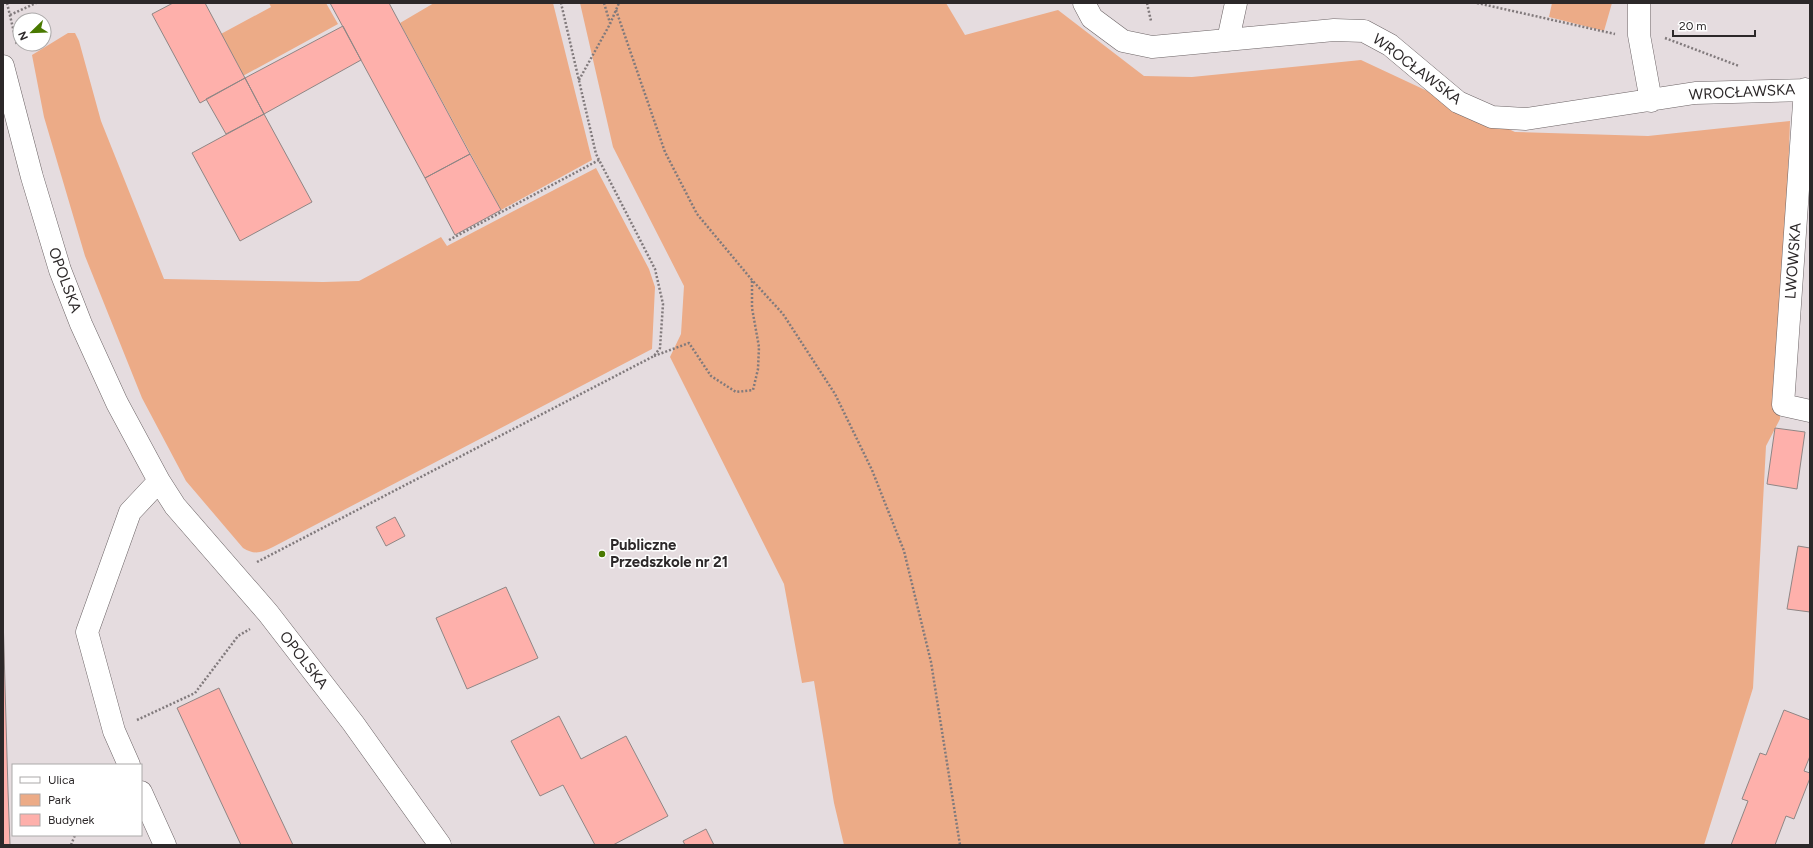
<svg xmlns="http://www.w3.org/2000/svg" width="1813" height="848" viewBox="0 0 1813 848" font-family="Figtree,sans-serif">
<rect width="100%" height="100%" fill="#e5dcdf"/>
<path fill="#ecab87" d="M269 3H326L338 24 241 77 219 35 271 7Z
M434 3H553L592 160 501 210 400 23Z
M580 3H946L965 35 1058 10 1144 76 1192 77 1361 60 1515 132 1648 136 1790 121 1780 419 1766 446 1753 688 1704 845H844L834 803 814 681 802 683 784 584 670 357 681 334 684 286 613 147Z
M1552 3H1612L1604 31 1549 17Z
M68 33H75L79 41 101 121 164 279 323 282 359 281 441 237 447 246 596 168 649 269 655 287 652 349 273 547C261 553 254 555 243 548L186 481 142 398 85 256 44 117 32 55Z"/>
<path fill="#feb0ab" stroke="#8f8685" d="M173 3H205L245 78 200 103 152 14Z
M330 3H389L470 154 425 178Z
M343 26 361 60 264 114 245 78Z
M245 78 264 114 226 134 206 99Z
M264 114 312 202 240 241 192 153Z
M470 154 501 210 455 235 425 178Z
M1775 428 1805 432 1797 489 1767 484Z
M395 517 405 536 386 546 376 527Z
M1798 546 1810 548V612L1787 609Z
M506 587 538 658 467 689 436 618Z
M3 615 8 791 10 845H3Z
M219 688 268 792 293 845H241L177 708Z
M1784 710 1810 720V756L1804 771 1810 773V778L1794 819 1786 816 1775 845H1731L1748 801 1742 799 1760 753 1766 755Z
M559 716 581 759 626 736 668 816 613 845H595L563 785 540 796 511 741Z
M706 829 714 845H685L683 841Z"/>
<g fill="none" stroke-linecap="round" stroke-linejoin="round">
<defs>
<path id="minor" d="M1084 3 1092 18 1123 41 1152 47 1334 30 1364 31 1390 45 1458 102 1492 117 1526 119 1695 93 1810 90
M1639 3V35L1651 101
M1228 40 1236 3
M3 66 32 177 60 270 81 324 117 403 159 481 175 506 268 613 353 723 440 845
M1805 89 1783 405 1810 411
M129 765 114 731 87 632 130 512 159 481
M141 792 165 845"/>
</defs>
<use href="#minor" stroke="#6c6466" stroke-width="23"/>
<path stroke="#817a7c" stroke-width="2.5" stroke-dasharray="2 2" stroke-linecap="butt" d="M7 3 17 45
M604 3 610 23
M1147 3 1151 21
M1477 3 1615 34
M616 10 665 152 697 214 752 280 783 314 835 394 872 470 904 551 931 662 960 845
M10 15 36 3
M1665 38 1739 66
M579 80 610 24 619 3
M449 240 599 160
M654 356 689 343 711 376 736 392 753 390 758 369 759 347 752 308V280
M257 562 654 356 660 348 663 304 655 269 596 154 561 3
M137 720 195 693 238 636 250 629
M71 845 75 835"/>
<use href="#minor" stroke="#fff" stroke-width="22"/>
</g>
<circle fill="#497900" stroke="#fff" stroke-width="1.5" cx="602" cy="554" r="4"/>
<g text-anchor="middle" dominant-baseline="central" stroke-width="3" stroke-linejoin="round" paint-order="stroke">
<g font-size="15" fill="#2c2829" stroke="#fff">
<text transform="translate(1417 69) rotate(37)">WROCŁAWSKA</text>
<text transform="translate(1742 92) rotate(-3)">WROCŁAWSKA</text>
<text transform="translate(1793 261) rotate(-86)">LWOWSKA</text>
<text transform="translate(65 280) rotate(70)">OPOLSKA</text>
<text transform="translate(304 660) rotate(52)">OPOLSKA</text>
</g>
<g font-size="15" font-weight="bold" fill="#2c2829" stroke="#fff" text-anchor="start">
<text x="610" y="545">Publiczne<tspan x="610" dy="17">Przedszkole nr 21</tspan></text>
</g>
</g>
<rect width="1813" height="848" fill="none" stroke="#2c2829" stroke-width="8"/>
<rect x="12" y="764" width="130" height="72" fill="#ffffff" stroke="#aba9a9"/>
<rect x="20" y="777" width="20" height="6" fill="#ffffff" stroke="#aba9a9"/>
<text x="48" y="784" font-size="12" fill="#2c2829">Ulica</text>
<rect x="20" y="794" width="20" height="12" fill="#ecab87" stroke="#aba9a9"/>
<text x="48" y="804" font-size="12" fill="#2c2829">Park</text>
<rect x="20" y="814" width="20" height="12" fill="#feb0ab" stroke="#aba9a9"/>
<text x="48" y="824" font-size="12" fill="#2c2829">Budynek</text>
<g transform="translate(32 32) rotate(247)"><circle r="19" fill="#ffffff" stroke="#aba9a9"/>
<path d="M0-3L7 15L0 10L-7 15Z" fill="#497900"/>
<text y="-6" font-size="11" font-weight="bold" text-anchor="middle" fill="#2c2829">N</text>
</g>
<path d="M1673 30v6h82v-6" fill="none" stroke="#2c2829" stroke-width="2"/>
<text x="1679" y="30" font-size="12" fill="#2c2829" stroke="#ffffff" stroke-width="3" paint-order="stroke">20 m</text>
</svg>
